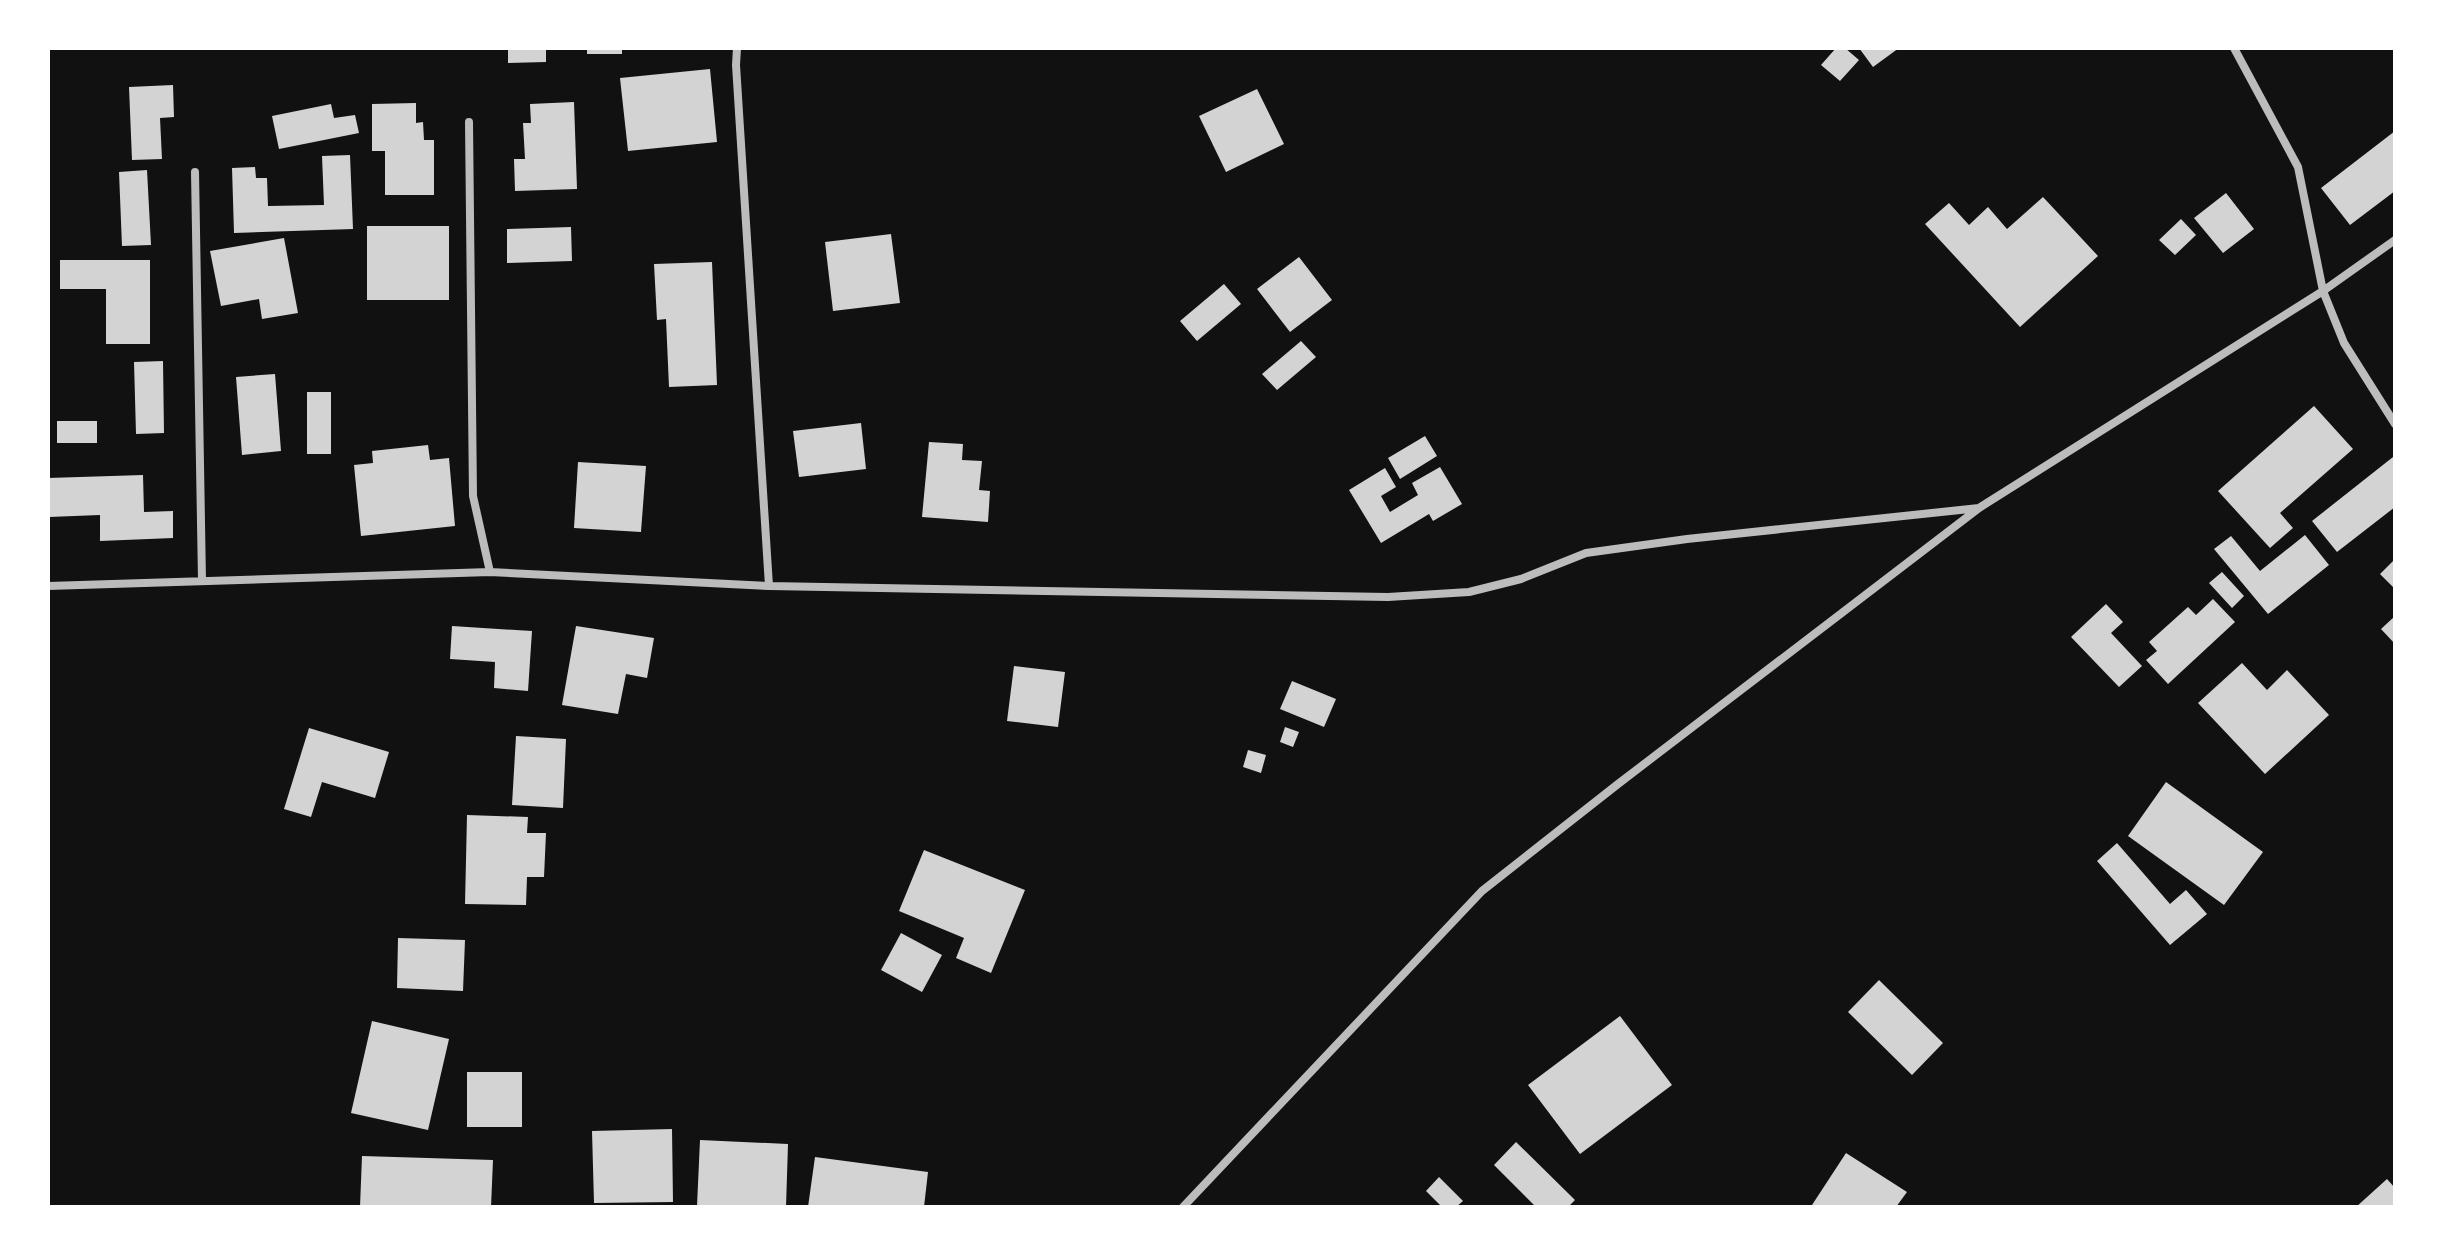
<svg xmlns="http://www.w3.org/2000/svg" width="2443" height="1255" viewBox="0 0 2443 1255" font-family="Karla,sans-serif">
<rect width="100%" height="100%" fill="#111"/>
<path fill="#d3d3d3" d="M508 48H546V62L508 63Z
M587 48H622V54H587Z
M1836 48H1845L1859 60 1840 81 1821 65Z
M1859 48H1899L1873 67Z
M710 69 717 142 628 151 620 78Z
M173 85 174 117 160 118 162 159 132 160 129 87Z
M1257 89 1284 144 1226 172 1199 116Z
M574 102 577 189 515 191 514 159H525L523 123H531L530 104Z
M416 103V123L423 122 424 140H434V195H385V151H372V104Z
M331 104 334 118 355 115 359 133 279 149 272 116Z
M2395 131V191L2350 225 2321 188Z
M350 155 353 229 234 233 232 168 255 167 256 178H267L268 206 324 205 322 156Z
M147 170 151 245 122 246 119 172Z
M2226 193 2254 229 2223 253 2194 218Z
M2043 197 2098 256 2020 327 1925 224 1949 203 1969 225 1988 207 2007 229Z
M2181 219 2196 235 2175 255 2159 240Z
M367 226H449V300H367Z
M571 227 572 261 507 263V229Z
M891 234 900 303 833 311 825 242Z
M284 238 298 313 262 319 259 299 221 306 210 251Z
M1299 257 1332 300 1290 332 1257 289Z
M60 260H150V344H106V289H60Z
M712 262 717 385 669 387 666 319 657 320 654 264Z
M1224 284 1241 304 1197 341 1180 321Z
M1301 341 1316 357 1277 390 1262 374Z
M163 361 164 433 136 434 134 362Z
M275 374 281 451 242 455 236 377Z
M307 392H331V454H307Z
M2314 406 2353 449 2280 513 2293 528 2270 548 2218 491Z
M57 421H97V443H57Z
M861 423 866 469 799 477 793 431Z
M1425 436 1437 456 1400 479 1388 458Z
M929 442 963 444 962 460 982 461 979 490 990 491 988 522 922 517Z
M428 445 430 460 449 458 455 526 361 536 354 465 373 463 372 451Z
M2393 457 2395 507 2337 552 2312 521Z
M578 462 646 466 641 532 574 528Z
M1440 467 1462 504 1433 521 1429 514 1381 543 1349 490 1385 468 1396 487 1381 496 1390 512 1418 495 1412 483Z
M143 475 144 512 173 511V538L100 541V515L49 517 48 478Z
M2305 535 2329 565 2268 614 2214 549 2231 536 2260 571Z
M2395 559V589L2380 574Z
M2222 572 2244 596 2232 608 2209 583Z
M2213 599 2235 622 2168 684 2146 660 2157 651 2149 642 2188 607 2196 615Z
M2106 604 2123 622 2111 633 2142 666 2119 687 2071 637Z
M2395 616V644L2381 629Z
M452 626 532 631 528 691 494 688 495 662 450 659Z
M576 626 654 638 647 678 626 674 618 714 562 705Z
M2242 663 2267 690 2287 670 2329 715 2265 774 2198 703Z
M1014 666 1065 672 1058 727 1007 721Z
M1292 681 1336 699 1324 727 1280 709Z
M1285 727 1299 732 1293 747 1280 742Z
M309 728 389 752 375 798 322 782 311 817 284 809Z
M516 736 566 739 563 808 512 805Z
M1248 750 1266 755 1261 773 1243 767Z
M2166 782 2263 852 2224 905 2128 836Z
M467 815 528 817 527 833H546L544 877H527L526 905 465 904Z
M2117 843 2170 904 2186 890 2207 914 2170 945 2097 861Z
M924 850 1025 890 991 973 956 958 964 938 899 911Z
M901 933 942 955 922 992 881 970Z
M398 938 465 940 463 991 397 988Z
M1879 980 1943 1043 1912 1075 1848 1012Z
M1620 1016 1672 1085 1580 1154 1528 1085Z
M372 1021 449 1039 428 1130 351 1113Z
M467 1072H522V1127H467Z
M672 1129 673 1202 594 1203 592 1131Z
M700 1140 788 1144 786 1207 697 1206Z
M1516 1142 1575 1200 1568 1207H1536L1494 1165Z
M1846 1153 1907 1192 1896 1207H1814L1812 1205Z
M362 1156 493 1160 491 1207H360Z
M815 1157 928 1172 924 1207H808Z
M1439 1177 1463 1201 1456 1207H1442L1426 1191Z
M2387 1179 2395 1188V1207H2356Z"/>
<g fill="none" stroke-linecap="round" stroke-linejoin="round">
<path stroke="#bcbcbc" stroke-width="8" d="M737 48 736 65 769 586
M2234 48 2298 167 2323 291 2344 343 2395 424
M469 122 473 496 490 572
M195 172 202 581
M48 586 490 572 769 586 1388 597 1469 592 1521 579 1586 553 1687 539 1979 508
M1183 1207 1482 891 1618 784 1979 508 2323 291 2395 240"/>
</g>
<rect width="2443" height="1255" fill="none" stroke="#ffffff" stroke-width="100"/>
</svg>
